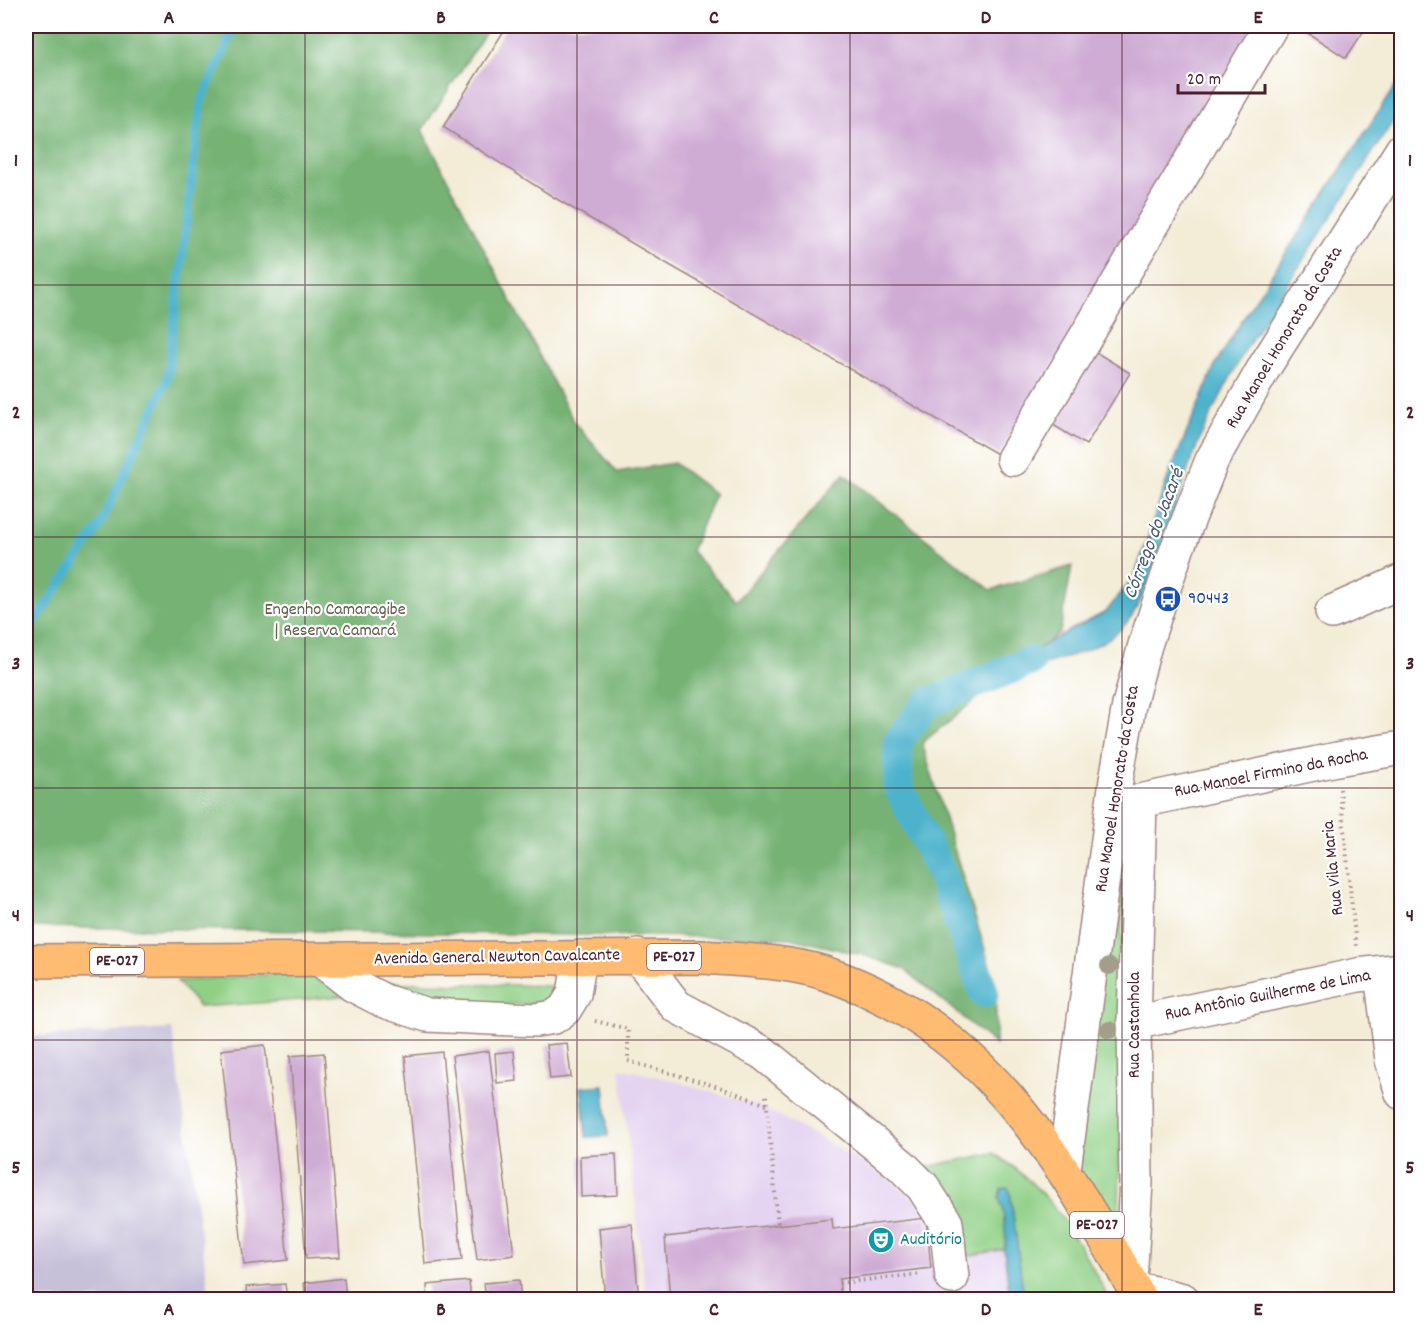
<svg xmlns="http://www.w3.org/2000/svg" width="1427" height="1325" viewBox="0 0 1427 1325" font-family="Dekko,sans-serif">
<rect width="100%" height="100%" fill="#fff"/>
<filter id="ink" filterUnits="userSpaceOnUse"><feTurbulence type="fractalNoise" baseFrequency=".0167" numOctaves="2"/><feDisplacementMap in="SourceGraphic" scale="12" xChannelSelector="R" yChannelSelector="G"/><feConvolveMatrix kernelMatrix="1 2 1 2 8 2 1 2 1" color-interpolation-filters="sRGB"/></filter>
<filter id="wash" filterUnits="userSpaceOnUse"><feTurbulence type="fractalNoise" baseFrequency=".008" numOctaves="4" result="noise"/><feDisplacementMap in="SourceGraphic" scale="24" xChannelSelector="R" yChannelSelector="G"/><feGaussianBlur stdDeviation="1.35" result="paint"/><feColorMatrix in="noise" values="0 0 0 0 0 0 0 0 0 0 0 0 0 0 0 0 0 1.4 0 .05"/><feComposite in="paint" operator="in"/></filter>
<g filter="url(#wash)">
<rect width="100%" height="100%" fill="#f3ecd7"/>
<path fill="#e4d3f1" d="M620 1068 675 1081 762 1107 827 1142 891 1180 939 1219 1004 1249 1010 1299H646Z"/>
<path fill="#c6c0d9" d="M172 1029 210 1299H26V1037Z"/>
<path fill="#90d086" stroke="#6d7858" stroke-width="1.5" d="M1123 792 1119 1235 1077 1166Z
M300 972 360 994 301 1000 199 1007 177 981Z
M371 982 555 986 559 990 556 1003 433 1007Z
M993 1153C1054 1191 1077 1239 1109 1299H1024L1010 1192 999 1198C1005 1213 1008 1233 1004 1249L968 1256 952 1210 926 1167Z"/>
<path fill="#74b273" stroke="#5f684f" stroke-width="1.5" d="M26 26H490L422 130 574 422 617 472 674 463 715 494 691 551 736 601 844 474 991 590 1072 566 1060 632 922 743 996 986V1045L904 969 863 955 789 938 26 927Z"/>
<path fill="#4db3cc" stroke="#4c697c" stroke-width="1.5" d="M1401 77V109L1247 347C1231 376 1215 406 1201 436 1186 472 1174 511 1161 548 1150 576 1140 616 1114 635 1082 658 1032 667 994 675L1068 631 1106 612 1135 575 1168 477 1216 363 1248 311Z
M604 1085 608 1136 586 1137 581 1087Z
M1008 1188 1010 1192 1024 1299H1010L1004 1249 1006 1240 1003 1209 999 1198 1001 1189Z"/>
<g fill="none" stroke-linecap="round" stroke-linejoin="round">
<path stroke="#4db3cc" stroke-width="9" d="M26 635 100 525 167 380 201 102 235 26"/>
<path stroke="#4db3cc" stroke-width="30" d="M984 993 940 870 898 786V741L927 703 1031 661"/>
</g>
<g id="blocks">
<path fill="#cfacd4" d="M507 26H1254L999 455 647 252 555 198 443 127Z
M1297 26H1367L1346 58Z
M1084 345 1130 373 1086 445 1040 417Z
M567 1043 571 1077 550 1079 546 1045Z
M265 1045 288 1260 244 1265 221 1050Z
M489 1051 514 1255 477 1260 452 1056Z
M514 1051 517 1081 497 1083 495 1053Z
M442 1052 462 1260 425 1264 405 1056Z
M324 1053 340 1257 306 1259 290 1056Z
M616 1154 618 1195 581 1197 580 1156Z
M926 1218 931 1268 839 1279 841 1300H670L665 1237 832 1219 833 1229Z
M632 1224 639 1300H605L599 1228Z
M344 1278 346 1300H306L304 1283Z
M519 1280 521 1300H486L484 1283Z
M469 1281 471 1300H428L427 1285Z
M285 1284 287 1300H248L246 1287Z"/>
</g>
</g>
<g filter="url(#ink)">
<use href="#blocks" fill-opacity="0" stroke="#9e8681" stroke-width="1.5"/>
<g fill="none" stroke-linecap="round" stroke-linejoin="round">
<defs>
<path id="minor" d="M1013 459 1271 26
M1332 612 1402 581
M1140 801 1337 759 1402 748
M638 956 676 1006 763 1053 901 1165 923 1187 946 1223 952 1277
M321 960 353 985 384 1001 427 1015 536 1020 554 1017 565 1009 574 994 580 957
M1381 973 1392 1060 1402 1093
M1134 1023 1358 975 1402 970
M1064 1169 1116 780 1129 705 1145 645 1177 549 1212 460 1265 366 1402 150
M1130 1281 1136 1183 1134 1023 1140 801
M1134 1288 1183 1300"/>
<path id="major" d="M26 961 703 957C741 960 783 961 821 972 951 1013 1027 1107 1094 1220 1110 1247 1126 1272 1140 1300"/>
</defs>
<use href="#minor" stroke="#9e8681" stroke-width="36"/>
<use href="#major" stroke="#9e8681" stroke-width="36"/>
<path stroke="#9e8681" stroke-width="4" stroke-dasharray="1.5 4.5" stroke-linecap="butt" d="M1340 789 1356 946
M595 1021 628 1029V1061L722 1088 767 1105
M766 1096 778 1225
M839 1283 922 1274"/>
<use href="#minor" stroke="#fff" stroke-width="33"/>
<use href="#major" stroke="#febb71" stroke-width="33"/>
</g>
<g fill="#a39d8a">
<circle cx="1109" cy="966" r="9"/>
<circle cx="1109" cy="1030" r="9"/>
</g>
</g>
<path fill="none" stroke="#4a1f2b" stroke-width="1.5" stroke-opacity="0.55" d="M305 26V1300M577 26V1300M850 26V1300M1122 26V1300M26 285H1402M26 537H1402M26 788H1402M26 1040H1402"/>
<defs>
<symbol id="bus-disc" viewBox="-11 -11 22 22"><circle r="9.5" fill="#1a4fb4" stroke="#fff"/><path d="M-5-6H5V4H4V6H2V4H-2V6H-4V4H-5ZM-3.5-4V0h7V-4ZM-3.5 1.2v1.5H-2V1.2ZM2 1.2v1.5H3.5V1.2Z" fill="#fff"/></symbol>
<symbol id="theatre-disc" viewBox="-11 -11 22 22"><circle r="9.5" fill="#0f9aa8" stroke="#fff"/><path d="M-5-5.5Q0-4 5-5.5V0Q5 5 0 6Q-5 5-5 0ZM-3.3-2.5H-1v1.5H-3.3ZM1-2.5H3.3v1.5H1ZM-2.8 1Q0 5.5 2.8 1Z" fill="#fff"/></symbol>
</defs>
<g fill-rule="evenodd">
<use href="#bus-disc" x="1153" y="584" width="30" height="30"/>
<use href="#theatre-disc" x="866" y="1225" width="30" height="30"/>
</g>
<g text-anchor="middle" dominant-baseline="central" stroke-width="4.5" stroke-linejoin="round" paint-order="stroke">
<g fill="#fff" stroke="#80626b" stroke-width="1.5">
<rect x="647" y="944" width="54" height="26" rx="4.5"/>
<rect x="90" y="948" width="54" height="26" rx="4.5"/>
<rect x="1070" y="1212" width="54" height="26" rx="4.5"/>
</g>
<g font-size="16" font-weight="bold" fill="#4a1f2b">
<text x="674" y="957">PE-027</text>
<text x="117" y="961">PE-027</text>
<text x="1097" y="1225">PE-027</text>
</g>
<g font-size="18" fill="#4a1f2b" stroke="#fff">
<text transform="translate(1285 338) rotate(-59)">Rua Manoel Honorato da Costa</text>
<text transform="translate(1271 774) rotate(-11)">Rua Manoel Firmino da Rocha</text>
<text transform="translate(1118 789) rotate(-81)">Rua Manoel Honorato da Costa</text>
<text transform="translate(1334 868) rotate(-96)">Rua Vila Maria</text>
<text transform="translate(497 958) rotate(-1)">Avenida General Newton Cavalcante</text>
<text transform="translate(1268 996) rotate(-11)">Rua Antônio Guilherme de Lima</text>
<text transform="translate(1135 1025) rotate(-90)">Rua Castanhola</text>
</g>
<g font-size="18" fill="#164399" stroke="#fff" text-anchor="start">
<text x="1188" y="599">90443</text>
</g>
<g font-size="18" fill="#625d4b" stroke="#fff">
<text x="335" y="610">Engenho Camaragibe<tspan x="335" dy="21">| Reserva Camará</tspan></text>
</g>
<g font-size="18" fill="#0d838f" stroke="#fff" text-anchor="start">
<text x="900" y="1240">Auditório</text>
</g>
<g font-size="20" font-style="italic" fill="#4b5a6b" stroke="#fff">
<text transform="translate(1155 534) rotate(-69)">Córrego do Jacaré</text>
</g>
</g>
<rect width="1427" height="1325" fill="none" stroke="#fff" stroke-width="66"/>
<path d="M1178 84v9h87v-9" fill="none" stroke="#4a1f2b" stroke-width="3"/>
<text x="1187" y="84" font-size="18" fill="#4a1f2b" stroke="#ffffff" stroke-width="4.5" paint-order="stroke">20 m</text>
<rect x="33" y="33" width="1361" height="1259" fill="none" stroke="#4a1f2b" stroke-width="2"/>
<g font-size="20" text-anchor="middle" font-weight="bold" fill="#4a1f2b">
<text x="169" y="23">A</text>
<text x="441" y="23">B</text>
<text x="714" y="23">C</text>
<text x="986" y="23">D</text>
<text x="1258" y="23">E</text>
<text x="16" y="166">1</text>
<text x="1410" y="166">1</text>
<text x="16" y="418">2</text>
<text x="1410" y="418">2</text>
<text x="16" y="669">3</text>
<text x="1410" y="669">3</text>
<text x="16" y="921">4</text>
<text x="1410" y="921">4</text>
<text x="16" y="1173">5</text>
<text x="1410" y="1173">5</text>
<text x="169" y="1315">A</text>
<text x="441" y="1315">B</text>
<text x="714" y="1315">C</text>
<text x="986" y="1315">D</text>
<text x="1258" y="1315">E</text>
</g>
</svg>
